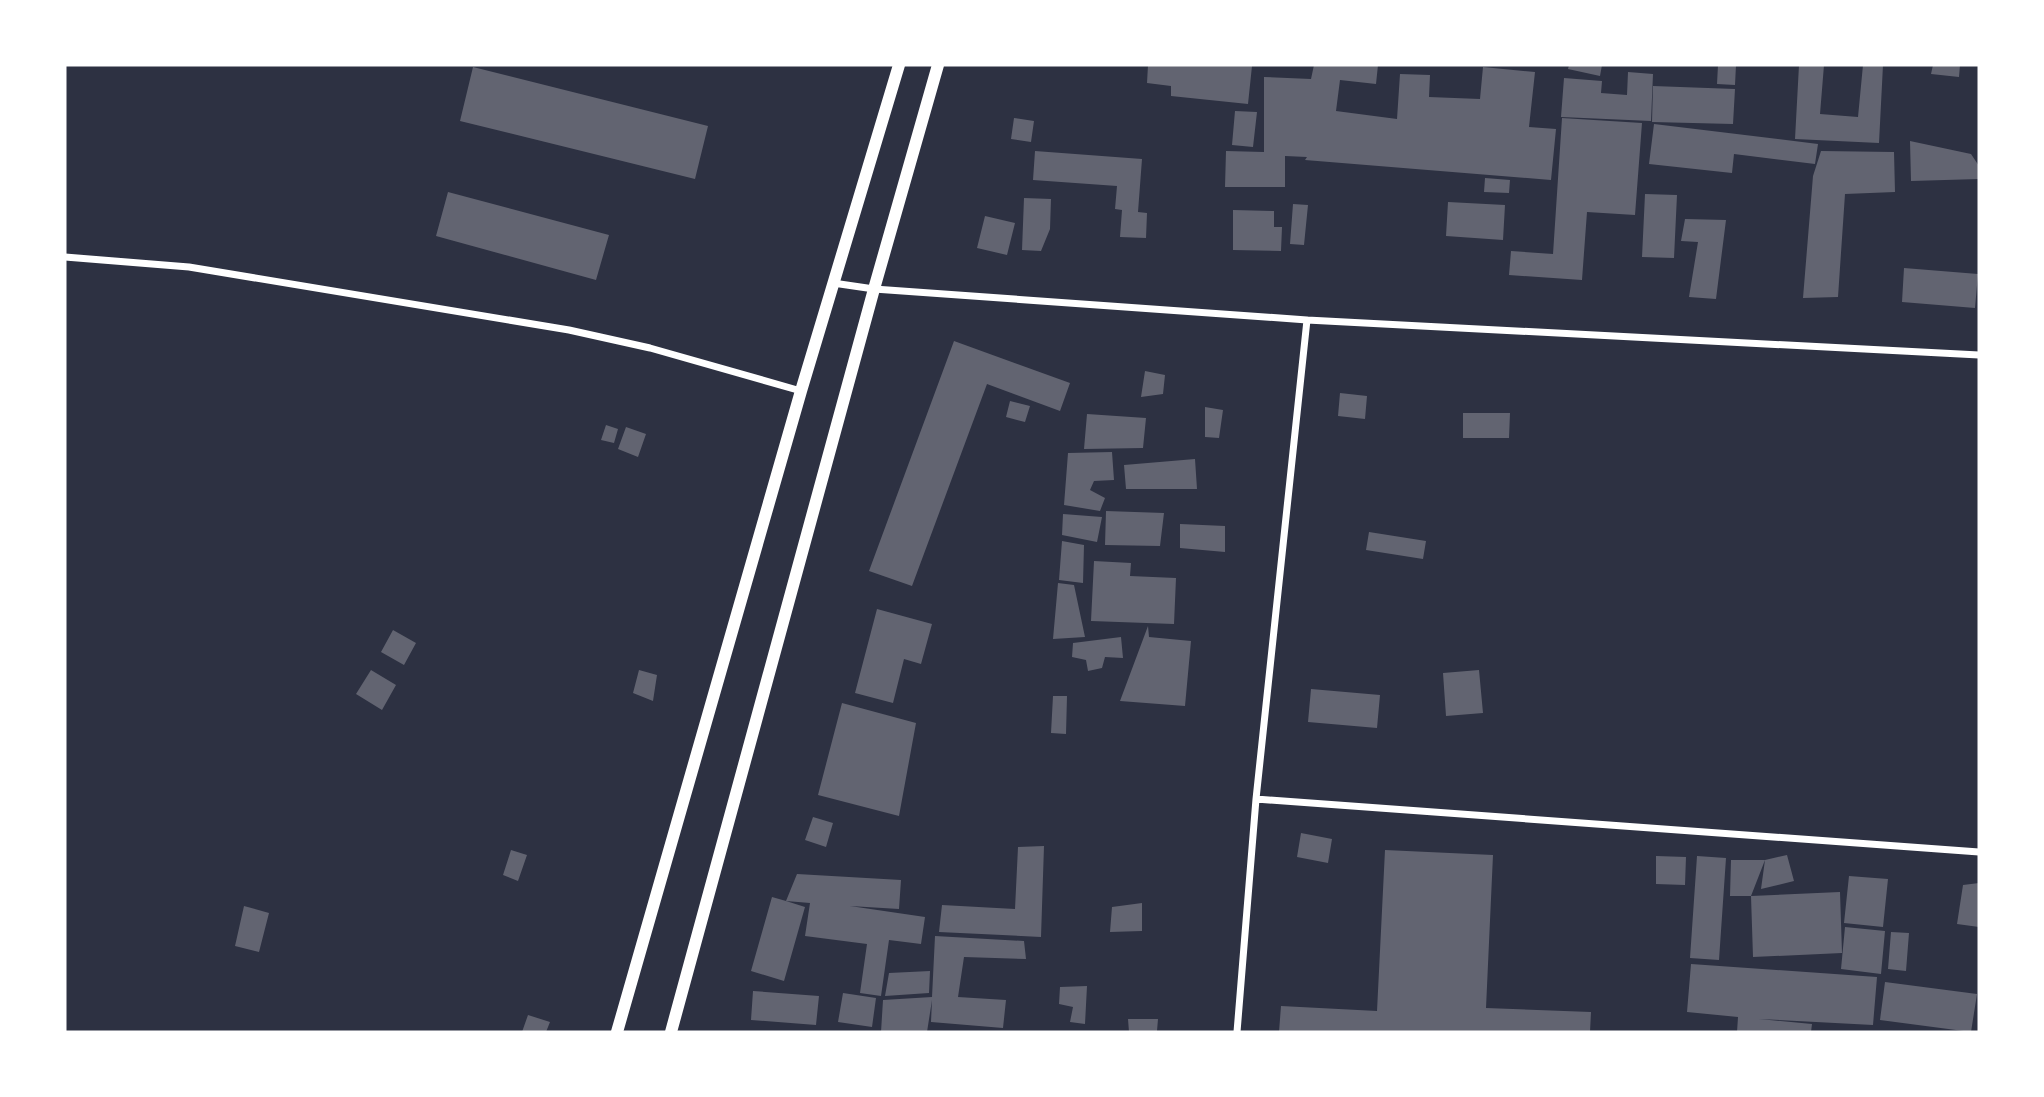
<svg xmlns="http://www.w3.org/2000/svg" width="2044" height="1097" viewBox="0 0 2044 1097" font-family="'PT Sans Narrow',sans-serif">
<rect width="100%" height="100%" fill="#2d3142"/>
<path fill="#626471" d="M1148 65 1252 66 1248 104 1171 96V86L1147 83Z
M1314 65H1378L1376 84 1340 80 1336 111 1397 119 1400 74 1430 75 1429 97 1480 99 1483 67 1535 72 1529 127 1556 129 1551 180 1305 160 1307 157 1285 156V187H1225L1226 151 1264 152V77L1311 79Z
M1569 65H1602L1600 76 1568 69Z
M1718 65H1736L1735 85 1717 84Z
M1799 65H1824L1820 114 1858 117 1863 65H1883L1879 143 1795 139Z
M1933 65H1960L1959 77 1931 74Z
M473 67 708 126 695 179 460 121Z
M1628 72 1653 74 1651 121 1561 117 1564 78 1602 81 1601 93 1627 95Z
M1653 86 1735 89 1733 124 1652 122Z
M1235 111 1257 112 1253 147 1232 145Z
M1014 118 1034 121 1031 142 1011 139Z
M1562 118 1642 123 1635 215 1587 212 1582 280 1509 275 1511 251 1553 254Z
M1654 124 1818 144 1815 164 1734 154 1732 173 1649 164Z
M1910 141 1971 154 1979 166V179L1911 181Z
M1035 151 1142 159 1138 212 1147 213 1146 238 1120 237 1122 210 1115 209 1117 186 1033 180Z
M1821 151 1894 152 1895 192 1845 194 1838 297 1803 298 1813 176Z
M1485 178 1510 180 1509 193 1484 192Z
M448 192 609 235 596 280 436 236Z
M1645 194 1677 195 1674 258 1642 257Z
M1024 198 1051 199 1050 229 1041 251 1022 250Z
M1448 202 1505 205 1503 240 1446 236Z
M1293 204 1308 205 1304 245 1290 244Z
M1233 210 1274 211V227H1282L1281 251 1233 250Z
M985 216 1015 223 1007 255 977 248Z
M1685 219 1726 220 1716 299 1689 297 1698 242 1681 241Z
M1904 268 1978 274 1975 308 1902 302Z
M954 341 1070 383 1060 411 987 384 912 586 869 571Z
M1145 371 1165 375 1163 394 1141 397Z
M1340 393 1367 396 1365 419 1338 416Z
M1010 401 1030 406 1025 422 1006 417Z
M1205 407 1223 410 1219 438 1205 437Z
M1463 413H1510L1509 438H1463Z
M1087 414 1146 418 1143 448 1084 449Z
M606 425 618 429 614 443 601 440Z
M626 427 646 434 638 457 618 449Z
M1112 452 1114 480 1094 481 1090 490 1105 498 1100 511 1064 505 1068 453Z
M1195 459 1197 489H1126L1124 465Z
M1106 511 1164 513 1160 546 1105 545Z
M1063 514 1102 517 1097 542 1062 535Z
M1180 524 1225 526V552L1180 548Z
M1369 532 1426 541 1423 559 1366 550Z
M1062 541 1084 545 1083 583 1059 580Z
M1094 561 1131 563 1130 576 1176 578 1174 624 1091 621Z
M1058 583 1074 585 1085 637 1053 639Z
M877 609 932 624 921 664 904 659 893 703 855 693Z
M1148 626 1149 637 1191 641 1185 706 1120 701Z
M393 630 416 643 404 665 381 652Z
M1121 637 1123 658 1105 657 1102 668 1088 671 1086 660 1072 657 1073 643Z
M371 670 396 685 382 710 356 694Z
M639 670 657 675 653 701 633 693Z
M1479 670 1483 713 1446 716 1443 673Z
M1311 689 1380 695 1377 728 1308 722Z
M1053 696H1067L1066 734 1051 733Z
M842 703 916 723 899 816 818 795Z
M813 817 833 823 826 847 805 840Z
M1301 833 1332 839 1328 863 1297 857Z
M1044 846 1041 937 939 932 942 905 1015 909 1018 847Z
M511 850 527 855 518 881 503 875Z
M1385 850 1493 855 1486 1008 1591 1012 1590 1032H1279L1281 1006 1377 1011Z
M1787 855 1794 881 1761 889 1765 860 1751 896 1840 892 1842 953 1753 957 1751 896H1730L1731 860H1765Z
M1656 856 1686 857 1685 885 1656 884Z
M1697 856 1726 858 1719 960 1690 958Z
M797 874 901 880 899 909 850 906 925 917 921 944 889 940 881 996 860 993 867 944 805 936 810 903 786 901 805 907 784 981 751 971 772 897 786 901Z
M1849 876 1888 879 1883 927 1844 923Z
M1979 883V927L1957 924 1963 885Z
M1142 903V931L1110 932 1112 907Z
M244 906 269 913 259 952 235 946Z
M1845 927 1885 931 1881 974 1841 969Z
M1891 932 1909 933 1906 971 1888 969Z
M935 936 1024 941 1026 959 964 957 958 997 1006 1000 1003 1028 931 1022 932 1000 927 1032H881L883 1000 932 997Z
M1691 964 1877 977 1873 1025 1759 1019 1812 1024 1811 1032H1737L1738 1017 1687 1012Z
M930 971 929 993 885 996 889 973Z
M1885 982 1977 994 1971 1032 1880 1020Z
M1087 986 1085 1024 1070 1022 1073 1007 1059 1004 1060 987Z
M753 991 819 996 816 1025 751 1020Z
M843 993 876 998 872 1027 838 1022Z
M528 1015 550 1022 546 1032H522Z
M1128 1019H1158L1157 1031 1129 1032Z"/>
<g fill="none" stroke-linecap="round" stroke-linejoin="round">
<path stroke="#fff" stroke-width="7" d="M65 257 189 267 569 330 650 348 801 391
M833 283 874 289 1307 320 1979 355
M1256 799 1979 852
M1237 1032 1256 799 1307 320"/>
<path stroke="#fff" stroke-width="12" d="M617 1032 801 391 899 65
M671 1032 874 289 938 65"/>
</g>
<rect width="2044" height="1097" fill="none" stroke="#ffffff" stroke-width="133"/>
</svg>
